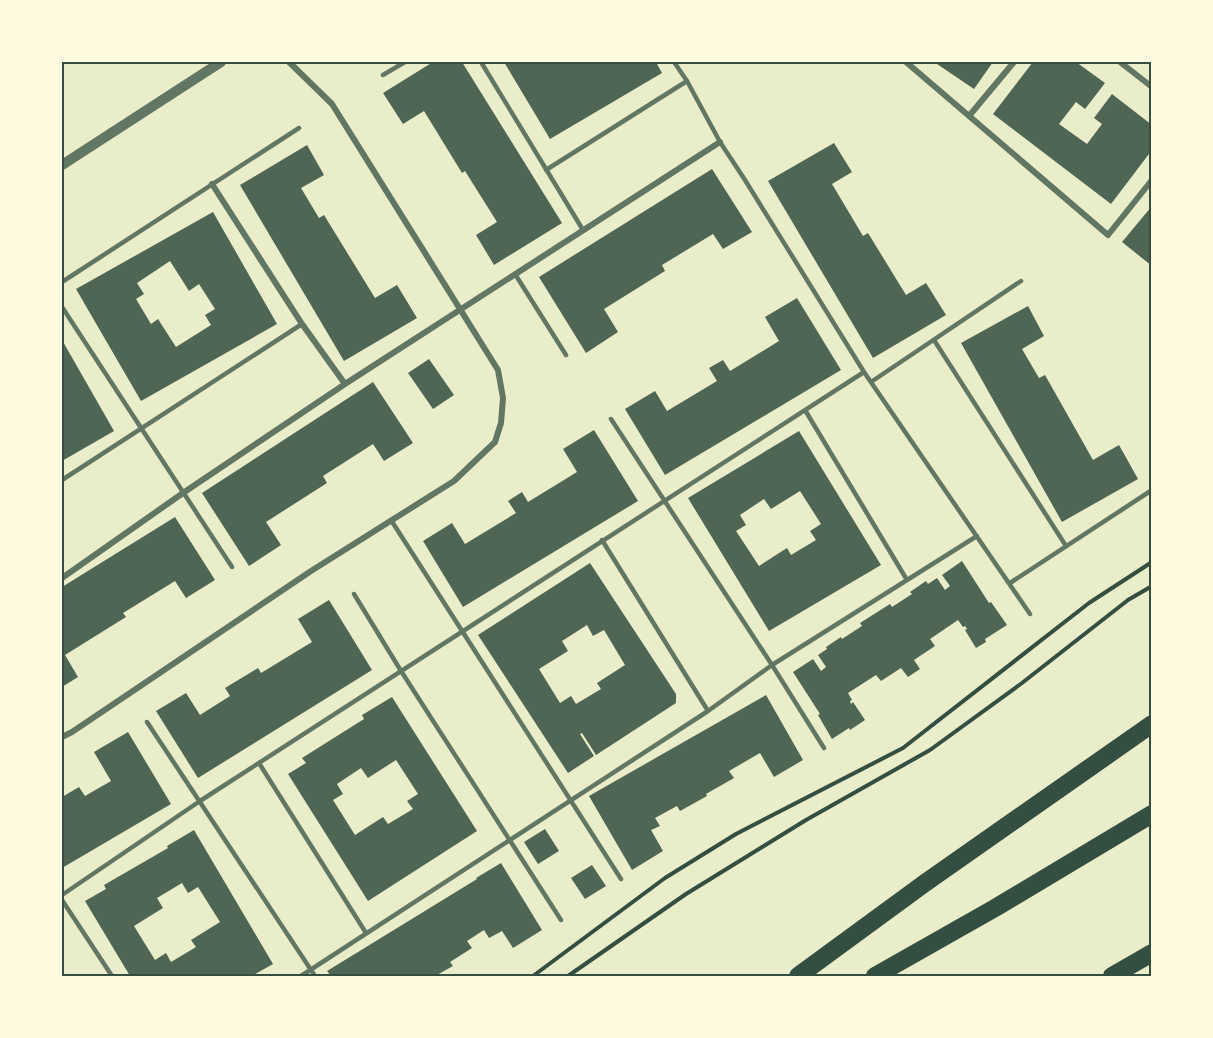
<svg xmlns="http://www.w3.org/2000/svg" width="1213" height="1038" viewBox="0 0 1213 1038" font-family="'Golos Text',sans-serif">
<rect width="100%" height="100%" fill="#e9edc9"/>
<path fill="#4f6655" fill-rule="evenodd" d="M433 62H462L562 223 494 265 476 235 497 222 465 171 462 173 424 111 403 124 383 93Z
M504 62H656L662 73 550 139Z
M934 62H993L974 89Z
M1033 62H1076L1105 83 1085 109 1076 102 1059 124 1087 144 1102 124 1094 118 1112 94 1152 125V150L1111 204 993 114Z
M834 143 852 172 832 184 863 236 868 233 906 295 926 283 946 315 873 358 768 181Z
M307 145 324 175 301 188 319 218 324 215 375 298 397 285 417 318 344 361 240 185Z
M712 169 752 232 723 249 713 234 662 265 665 271 604 309 618 332 586 353 539 277Z
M1152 206V266L1122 242Z
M213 212 277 324 141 401 76 289ZM170 261 189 291 199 284 215 309 205 315 211 325 176 347 158 319 151 324 136 299 144 294 137 283Z
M797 298 841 370 665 475 625 409 655 391 667 411 717 381 709 368 723 360 730 371 779 341 765 317Z
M1028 306 1044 336 1022 349 1039 378 1045 375 1093 460 1119 445 1138 479 1062 522 961 343Z
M62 340 114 431 62 461Z
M429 359 454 395 433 409 408 373Z
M373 382 413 443 384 461 373 444 323 476 327 483 266 522 281 545 249 566 202 493Z
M594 430 638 501 463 607 423 541 452 523 465 544 516 513 508 501 522 492 528 502 577 472 563 449Z
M799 431 881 565 769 631 688 498ZM800 491 821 524 810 531 816 540 791 555 787 548 759 566 736 531 746 525 740 515 764 499 771 509Z
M175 517 215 580 186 598 175 581 123 613 126 617 65 655 78 677 62 687V587Z
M962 561 989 603 991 602 1007 625 985 639 986 642 976 648 965 630 967 629 965 626 963 627 958 620 930 639 935 646 914 660 920 669 908 677 901 668 881 681 876 675 848 693 852 700 850 701 851 704 853 702 865 720 850 730 849 728 832 739 818 715 820 714 793 672 813 659 821 671 826 667 818 655 827 649 826 647 841 637 842 639 862 626 860 623 890 604 892 607 912 594 910 592 926 581 928 584 937 578 945 590 950 586 942 575Z
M590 563 676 694V703L596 755 582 733 580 734 594 756 568 773 478 635ZM587 625 593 636 604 630 625 665 597 683 601 689 576 704 571 696 560 703 539 669 568 651 562 641Z
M329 600 372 670 198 778 156 711 186 693 200 715 230 696 225 688 258 668 261 673 312 642 298 619Z
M766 695 803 760 774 777 760 753 729 771 734 778 706 794 707 796 680 811 677 806 655 818 660 826 651 830 663 851 632 870 589 796Z
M392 697 477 831 368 901 288 774 306 763 302 758 364 719 362 715ZM396 760 418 794 407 801 413 809 388 824 383 817 355 835 333 800 343 794 337 784 361 768 368 778Z
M128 732 171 804 62 868V797L79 787 85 796 111 781 94 752Z
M545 829 559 851 538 864 524 842Z
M194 830 273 964 252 976H130L85 901 106 889 104 885 168 848 167 846ZM182 883 188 893 198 887 220 922 191 940 196 947 171 962 166 953 155 960 134 926 163 908 157 898Z
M501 863 542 930 513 948 502 931 489 938 484 930 467 941 472 948 450 962 453 966 435 976H331L327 971 477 879 476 878Z
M592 865 606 886 585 899 571 878Z"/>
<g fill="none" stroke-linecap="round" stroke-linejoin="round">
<path stroke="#344e41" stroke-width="4" d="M533 976 665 878 736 834 903 748 1089 603 1152 562
M568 976 686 894 806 820 930 750 1022 683 1128 600 1152 586"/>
<path stroke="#617663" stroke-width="4.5" d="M481 62 583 230
M674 62 687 81 720 142 745 180 864 372 1030 614
M383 75 405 62
M546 170 687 81
M515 274 566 355
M62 282 299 128
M62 307 232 567
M934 340 1066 546
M871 382 1021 281
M805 410 907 580
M611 419 772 665 824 748
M62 480 302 324
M391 520 621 879
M602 540 708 711
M1010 583 1152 490
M354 594 401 671 561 920
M147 722 315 976
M259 763 366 933
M62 895 200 801 864 372
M62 900 112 976
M301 976 708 711 772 665 977 536"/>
<path stroke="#617663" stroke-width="6" d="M906 62 1108 235 1152 180
M1120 62 1152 87
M969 116 1014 62
M212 184 302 324 345 384
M62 578 183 493 345 384 720 142
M62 737 72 732 311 571 454 481 495 442 501 423 503 398 498 370 332 104 289 62"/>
<path stroke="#617663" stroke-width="10" d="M62 165 221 62"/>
<path stroke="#344e41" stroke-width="18" d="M798 976 925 883 1152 724
M875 976 995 908 1152 814
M1112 976 1152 953"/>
</g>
<rect width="1213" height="1038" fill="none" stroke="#fefae0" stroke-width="126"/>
<rect x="63" y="63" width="1087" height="912" fill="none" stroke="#344e41" stroke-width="2"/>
</svg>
